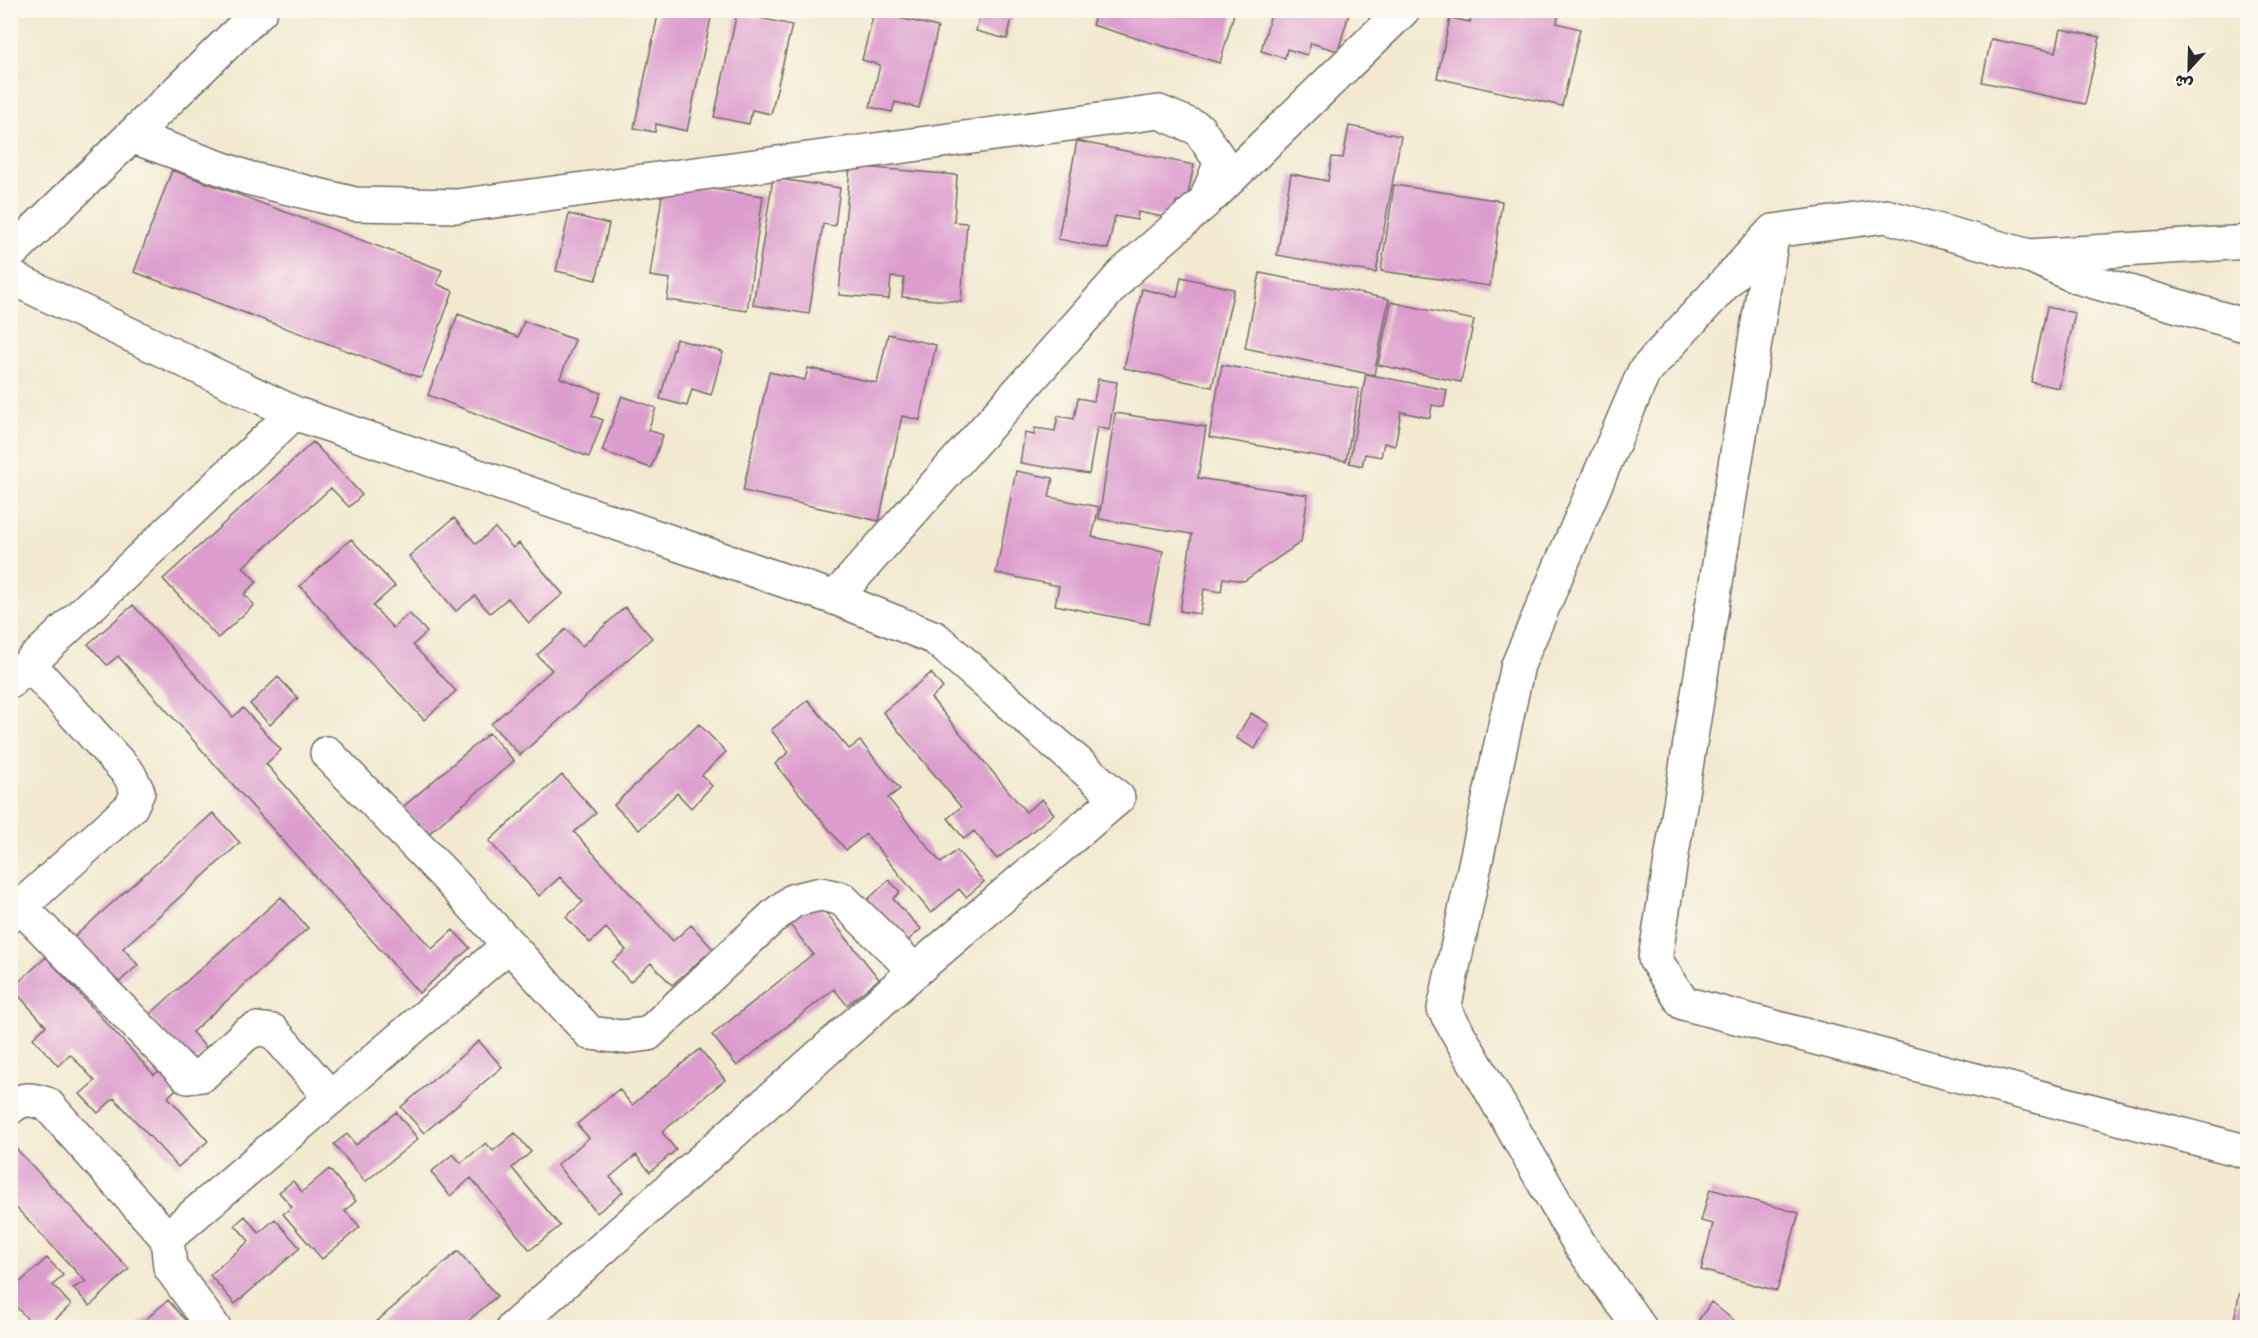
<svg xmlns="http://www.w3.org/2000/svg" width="2258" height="1338" viewBox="0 0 2258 1338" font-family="Mali,'Playpen Sans Arabic',sans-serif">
<rect width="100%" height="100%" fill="#fbf7ec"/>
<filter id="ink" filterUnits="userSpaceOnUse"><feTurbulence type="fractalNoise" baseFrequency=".0167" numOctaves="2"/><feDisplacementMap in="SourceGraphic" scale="12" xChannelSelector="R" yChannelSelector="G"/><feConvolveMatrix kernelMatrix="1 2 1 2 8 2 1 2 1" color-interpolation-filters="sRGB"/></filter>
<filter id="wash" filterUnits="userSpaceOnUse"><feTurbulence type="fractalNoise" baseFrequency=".008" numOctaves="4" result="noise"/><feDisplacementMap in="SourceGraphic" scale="24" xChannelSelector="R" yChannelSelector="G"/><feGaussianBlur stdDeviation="1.35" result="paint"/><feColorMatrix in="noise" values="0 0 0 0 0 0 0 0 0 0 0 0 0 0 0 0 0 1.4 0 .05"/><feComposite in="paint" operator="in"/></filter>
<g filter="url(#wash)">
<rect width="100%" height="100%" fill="#f2e9d0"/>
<g id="blocks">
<path fill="#dc9ccd" d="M659 10H702L712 13 687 131 656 124 655 132 634 128Z
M981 10H1014L1007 39 976 31Z
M1097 10H1235L1220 63 1092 25Z
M1272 10H1350L1338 51 1311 43 1307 55 1287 49 1285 58 1261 51Z
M1473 10H1559L1557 23 1580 29 1562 106 1437 78 1450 18 1470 22Z
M874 12 938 27 919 108 895 102 892 112 870 107 880 65 862 60Z
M737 13 792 25 771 114 752 110 749 124 714 117Z
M2061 29 2100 37 2085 104 1982 82 1991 39 2056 52Z
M1349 126 1401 136 1376 273 1277 255 1291 174 1328 181 1332 157 1343 158Z
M1077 141 1194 165 1186 203 1176 201 1173 219 1138 212 1137 220 1115 216 1108 249 1058 239Z
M850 166 957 175 954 222 967 223 961 302 902 297 904 278 891 277 889 299 839 295Z
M172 170 442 270 437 284 453 291 421 378 134 272Z
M773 178 840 188 835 226 823 224 809 314 753 305Z
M664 182 763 196 747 311 667 300 670 279 650 276Z
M1394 185 1502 201 1490 286 1381 271Z
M569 214 609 224 596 280 556 271Z
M1260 273 1389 299 1374 375 1245 348Z
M1181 277 1234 289 1212 387 1124 368 1142 289 1177 297Z
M1391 302 1474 320 1461 382 1378 365Z
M2047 307 2075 313 2059 388 2031 382Z
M458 314 518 337 524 321 575 340 560 378 601 393 592 416 603 420 589 457 428 395Z
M888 334 936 345 920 420 902 416 879 521 743 491 769 372 805 380 808 368 877 383Z
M676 339 723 352 711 395 692 389 687 406 660 399Z
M1222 365 1359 389 1346 461 1209 437Z
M1366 374 1447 390 1444 407 1432 405 1430 418 1401 412 1395 446 1384 443 1381 457 1365 454 1362 466 1349 463Z
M1098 379 1117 382 1109 430 1097 427 1089 474 1020 463 1025 433 1034 435 1035 428 1055 431 1058 416 1074 419 1078 398 1094 401Z
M622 396 656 408 648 430 663 435 651 468 602 451Z
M1115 413 1206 427 1198 478 1308 495 1301 542 1244 581 1223 578 1221 592 1204 589 1200 614 1180 611 1192 534 1099 519Z
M313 442 362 495 349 507 331 488 243 567 257 582 244 594 254 605 218 638 163 579Z
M1016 471 1053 478 1049 497 1099 507 1092 537 1163 551 1149 624 1055 605 1059 586 996 573Z
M454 518 476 544 495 528 513 548 519 543 563 594 529 623 508 598 490 613 475 596 456 611 409 556Z
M351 539 395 586 373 606 393 628 409 613 427 632 413 645 456 691 424 720 300 586Z
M133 605 233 717 243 708 281 750 266 764 432 949 453 930 470 948 419 993 118 656 107 665 88 644Z
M625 607 652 638 520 755 491 724 552 670 537 655 566 629 582 646Z
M931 673 943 688 931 698 1026 812 1042 799 1054 814 997 859 974 831 964 839 948 818 961 807 883 712Z
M278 677 298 698 270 725 250 704Z
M808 700 849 749 860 741 900 789 888 798 941 863 957 850 984 882 966 897 959 889 931 913 866 834 846 850 775 764 789 752 771 730Z
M1251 713 1269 724 1255 749 1236 738Z
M699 724 726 752 702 775 712 786 691 808 677 793 639 830 614 805Z
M489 733 514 761 427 835 403 807Z
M562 775 596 813 574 832 673 941 691 925 713 949 672 985 651 963 630 982 612 962 626 950 606 928 590 943 566 917 583 902 560 877 539 896 489 841Z
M213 813 240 843 123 948 138 965 117 984 74 937Z
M889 880 900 892 893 899 921 929 904 944 865 902Z
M281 897 308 928 192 1032 208 1050 193 1064 149 1015Z
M815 899 879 979 847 1005 834 989 737 1066 712 1035 813 954 787 921Z
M46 957 154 1075 163 1067 180 1085 168 1097 208 1141 178 1167 114 1098 98 1113 80 1094 95 1081 70 1054 58 1066 33 1038 46 1026 12 988Z
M479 1041 502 1067 424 1133 401 1107Z
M700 1049 725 1080 662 1132 676 1150 650 1172 636 1155 610 1177 623 1192 597 1213 557 1165 589 1138 577 1124 619 1089 632 1105Z
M396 1112 418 1139 365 1182 334 1144 347 1134 356 1145Z
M515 1133 531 1152 512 1168 560 1226 530 1250 471 1178 450 1196 431 1172 453 1154 461 1163 486 1143 493 1151Z
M10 1142 129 1269 90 1306 73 1288 86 1282 10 1201Z
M329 1169 356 1201 345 1211 360 1227 322 1259 283 1214 292 1207 279 1192 293 1181 302 1192Z
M1710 1189 1799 1213 1777 1291 1701 1270 1713 1224 1701 1221Z
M245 1216 259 1233 275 1219 300 1248 235 1304 210 1275 249 1241 235 1225Z
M458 1251 497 1296 460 1328H369Z
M47 1258 63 1275 53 1285 71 1305 46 1328H36L10 1300V1291Z
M2240 1292 2248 1294V1328H2232Z
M168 1300 192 1328H136Z
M1711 1302 1743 1328H1704L1698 1321Z"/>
</g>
</g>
<g filter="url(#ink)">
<use href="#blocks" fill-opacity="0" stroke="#716e65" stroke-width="1.5"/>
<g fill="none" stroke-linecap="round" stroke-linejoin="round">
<defs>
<path id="minor" d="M131 136 248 178 355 204 457 206 1159 112 1199 129 1221 162 1205 202 1124 273 835 598
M1213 195 1403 10
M1773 231 1655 959 1683 1003 2248 1152
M10 254 261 10
M2035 258 2077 277 2248 326
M10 277 294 413 835 598 935 638 1118 798 915 971 513 1328
M10 682 294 413
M327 753 444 874 590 1033 622 1037 648 1034 775 915 794 900 821 894 842 899 915 971
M21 907 188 1077 202 1075 246 1034 257 1029 273 1031 331 1098
M10 916 131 807 138 792 129 774 29 664
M10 1108C22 1097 32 1099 47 1104L167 1238 170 1267 214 1328
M167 1238 509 945
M1640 1328 1580 1245 1444 1009 1518 665 1644 372 1773 231 1886 216 2029 256 2248 242"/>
</defs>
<use href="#minor" stroke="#716e65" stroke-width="36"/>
<use href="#minor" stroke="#fff" stroke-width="33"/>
</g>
</g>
<rect width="2258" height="1338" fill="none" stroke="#fbf7ec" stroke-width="36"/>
<g transform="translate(2189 69) rotate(202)" stroke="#fbf7ec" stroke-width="4.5" paint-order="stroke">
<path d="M0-4.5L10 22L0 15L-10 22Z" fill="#2b2b2b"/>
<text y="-9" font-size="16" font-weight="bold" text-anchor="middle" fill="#2b2b2b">ش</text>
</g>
</svg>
